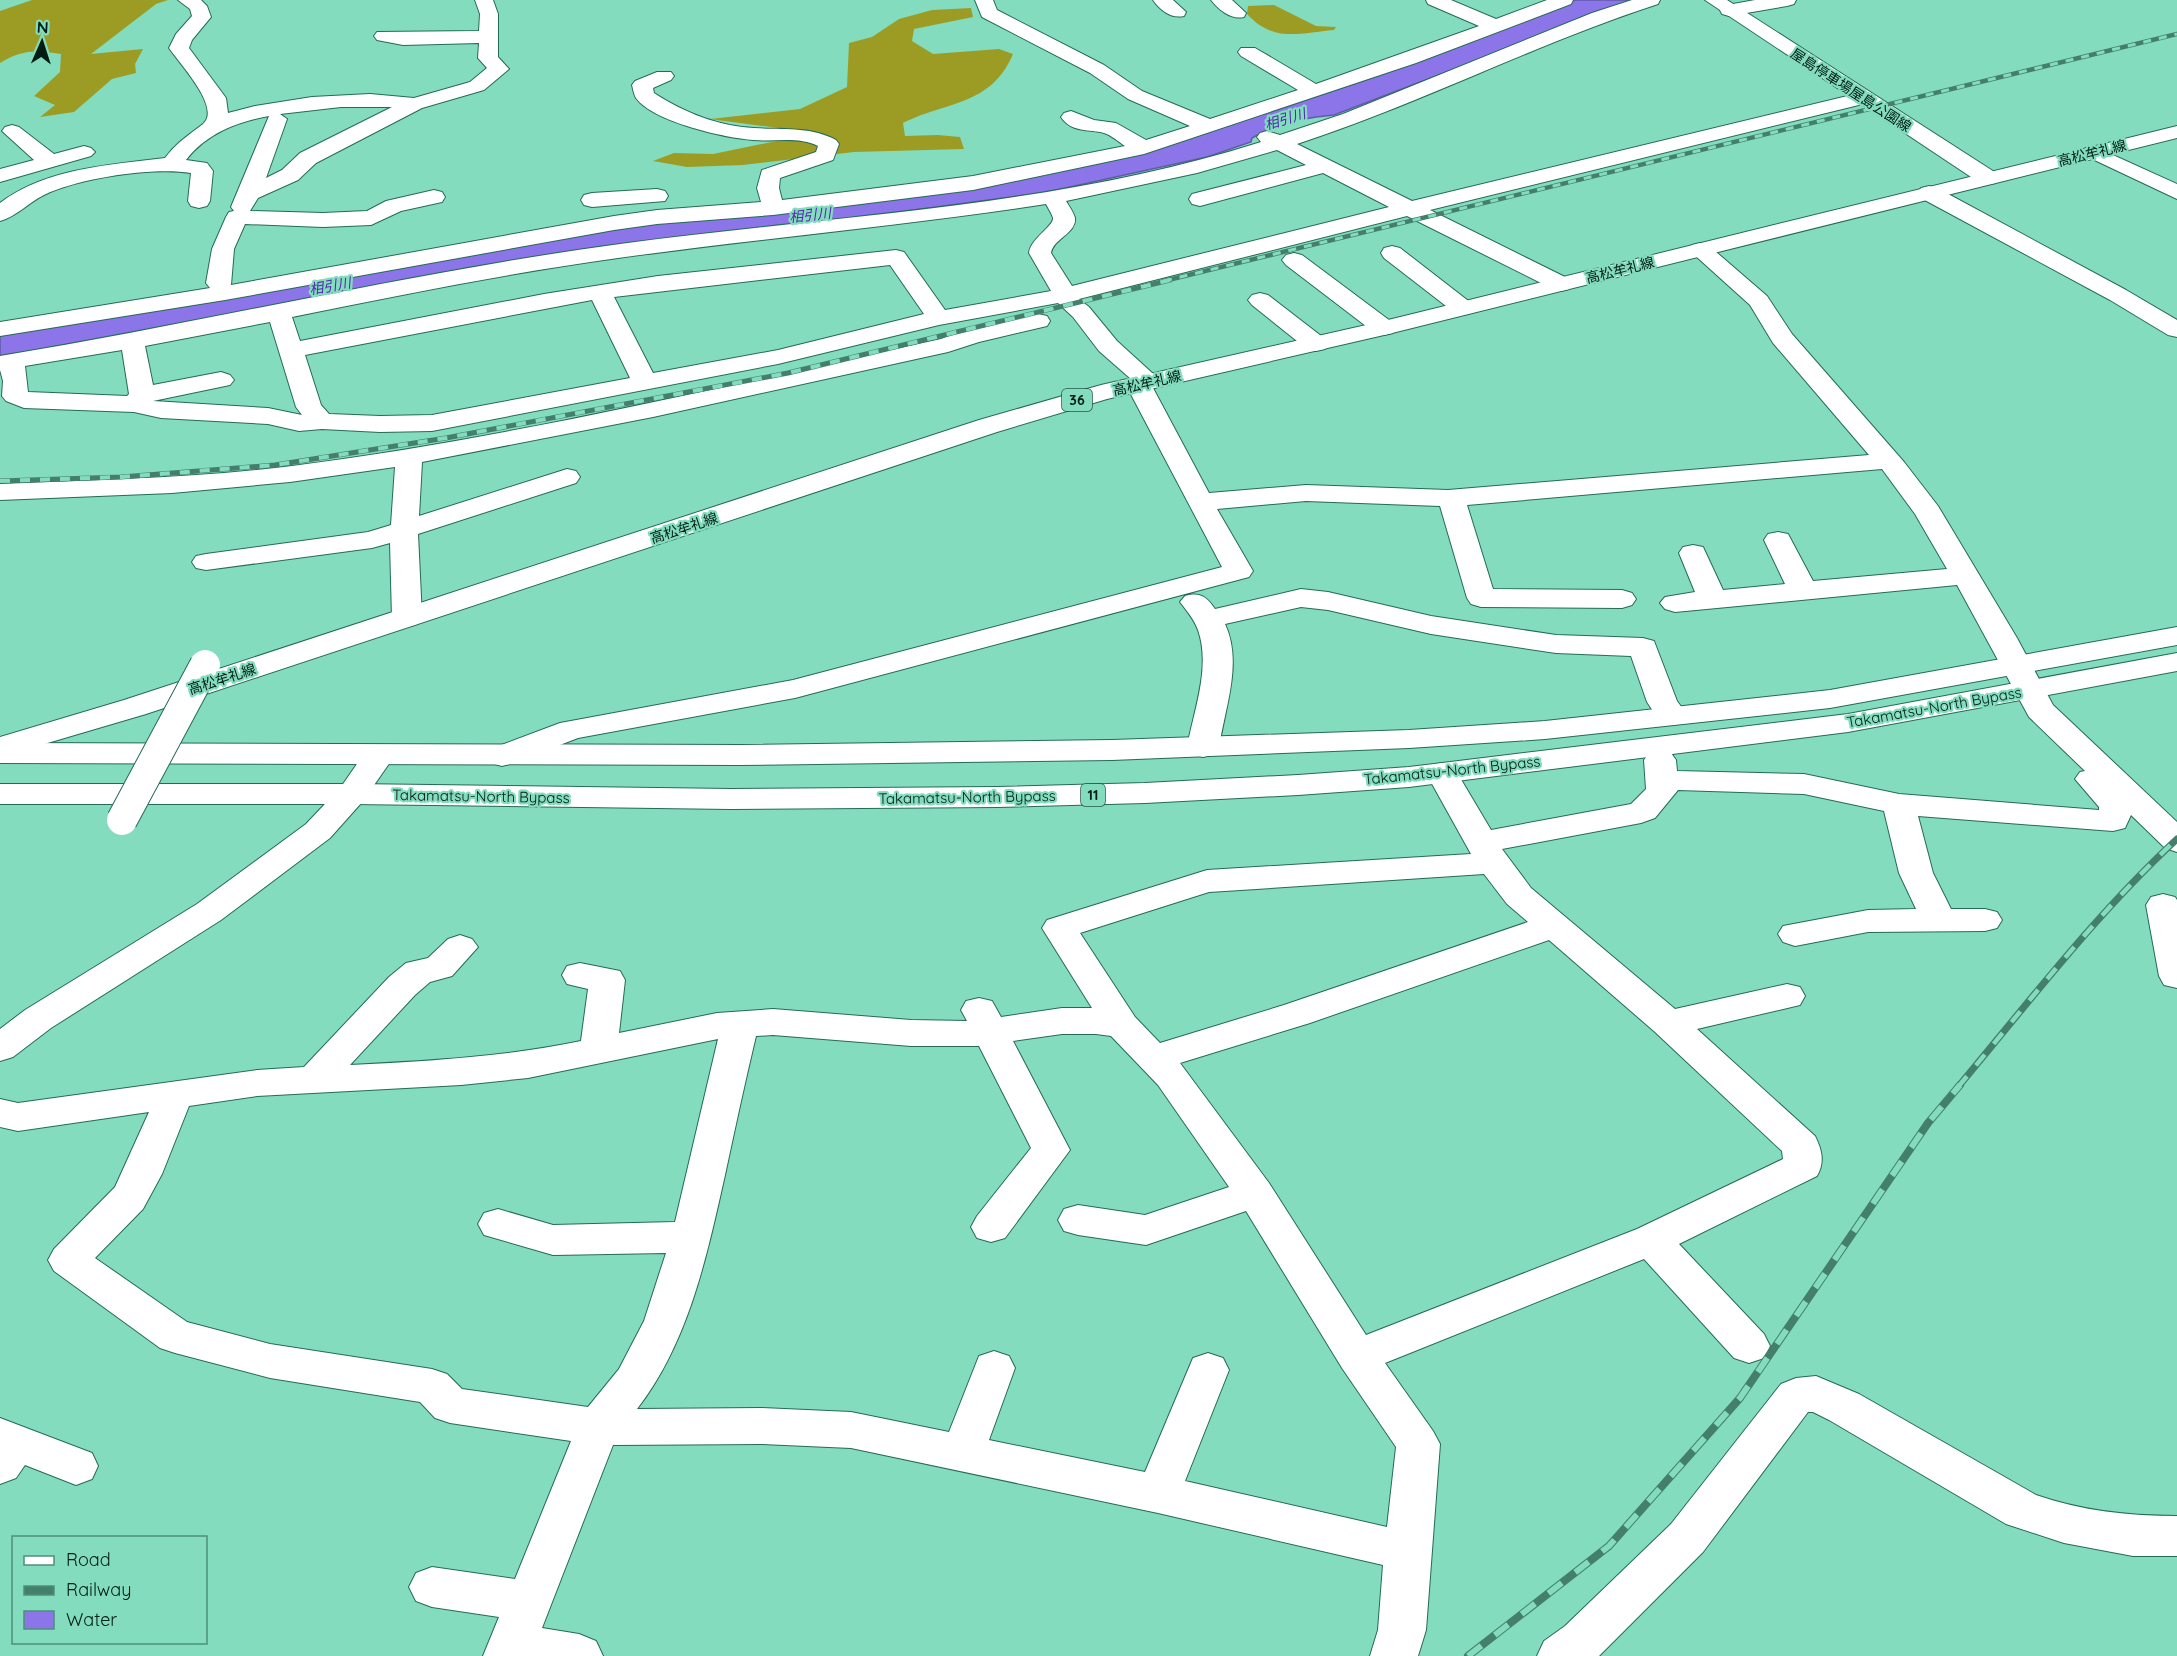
<svg xmlns="http://www.w3.org/2000/svg" width="2177" height="1656" viewBox="0 0 2177 1656" font-family="Quicksand,'Noto Sans JP',sans-serif">
<rect width="100%" height="100%" fill="#83dcbd"/>
<path fill="#9c9c24" d="M32 0H168L156 4 91 54 143 49 135 64 136 73 112 79 74 112 40 117 55 105 34 96 60 72 61 54C36 50 23 49 0 63V11Z
M1274 5 1316 26 1336 27 1334 30C1299 33 1274 43 1247 14L1248 6Z
M971 8 973 17 914 29 912 41 933 54 999 49 1013 54C991 106 947 101 903 123L905 136 938 135 960 137 964 149 854 152 743 165 687 167 653 161 674 153 713 154 816 133 710 119 800 109 847 87 849 43 872 37 899 19 932 10Z"/>
<path fill="#8b75e9" stroke="#625aa9" stroke-width="1.5" d="M1575 0H1635L1334 115C1307 117 1276 124 1252 138L1251 142 1207 157 1047 192 810 224 0 356V335L414 262 669 221 981 186 1295 102 1370 78Z"/>
<g fill="none" stroke-linecap="round" stroke-linejoin="round">
<defs>
<path id="minor" d="M178 0H201L207 6 211 17 192 40 189 48 226 98 228 113 255 106 312 97 370 94 414 98 470 82 487 68 478 58 479 43 403 45 377 40 374 36 377 32 479 31 480 14 475 0H493L498 14V57L509 69 484 90 422 108 316 163 298 180 258 198 250 211 323 213 367 211 386 201 434 190 442 192 445 197 442 202 401 211 371 225 323 227 245 224 234 249 231 285 614 216 657 210 761 202 757 188 762 170 816 152 818 146C799 136 774 142 753 140 726 138 653 122 636 98 634 95 633 89 632 85L635 81 657 72H671L674 76 671 80 653 88 654 93C685 113 718 126 754 128 783 130 810 126 836 140L839 144 833 160 780 178 779 188 782 200 973 176 1125 146C1119 142 1111 135 1104 133 1090 129 1071 133 1061 117L1064 113 1071 111 1094 120 1116 123 1146 140 1190 126 1128 99 1090 73 982 17 975 0H993L997 10 1104 65 1142 91 1210 119 1298 90 1241 56 1238 52 1241 48H1255L1316 84 1479 26 1428 4 1426 0H1451L1496 19 1547 0H1573L1571 4 1416 63 1144 154 973 190 773 215 657 224 614 230 225 300 0 336V322L210 288 206 283 212 249 226 217 229 212 234 211 231 207 269 116C237 122 207 133 186 160L207 163 213 171 210 201 207 206 199 208 191 206 188 201 191 173C152 167 80 178 44 195 29 202 16 217 0 221V203C46 168 109 165 165 158 176 143 189 135 203 124 222 108 179 63 169 48L176 34 192 16 190 9ZM341 107H392L300 153 282 170 266 178 287 119 280 114Z
M1153 0H1173L1186 12 1184 16C1171 19 1160 10 1153 0Z
M1211 0H1232L1246 13 1244 17C1231 20 1219 10 1211 0Z
M1632 0H1660L1658 4C1535 44 1420 104 1297 144L1412 201 1864 92 1871 94 1874 98 1871 102 1430 210 1569 279 1573 284 1569 289 1561 291 1553 289 1407 216 1079 299 1089 307 1117 341 1162 382 1158 387 1153 388 1209 493 1306 485 1448 490 1869 455 1773 343 1750 305 1689 250 1692 245 1700 243 1708 245 1767 296 1792 334 1904 462 1938 506 2017 638 2053 705 2177 822V852L2165 848 2131 815 2125 828 2113 831 1918 816 1933 873 1951 909H1985L1997 912 2002 920 1997 928 1985 931 1868 932 1795 946 1783 942 1778 934 1783 926 1868 910 1916 909 1899 873 1884 811 1804 794 1678 790 1655 818 1641 823 1502 849 1531 888 1675 1009 1787 984 1800 987 1805 996 1800 1005 1697 1029 1815 1136C1822 1150 1825 1162 1817 1176L1679 1244 1764 1334 1770 1346 1764 1358 1749 1363 1734 1358 1644 1259 1385 1363 1433 1431 1440 1444 1426 1630 1418 1656H1370L1378 1630 1383 1565 1158 1513 851 1448 762 1444 613 1445 542 1628 579 1634 596 1641 603 1656H483L499 1617 432 1607 416 1601 409 1587 416 1573 432 1567 515 1579 571 1441 450 1423 435 1418 420 1402 270 1378 175 1353 160 1348 54 1271 48 1260 54 1249 115 1187 149 1112 18 1131 0 1127V1099L18 1103 257 1070 304 1067 389 977 406 963 428 958 448 939 460 935 472 939 478 947 452 976 430 982 415 995 350 1065C428 1061 504 1057 581 1041L588 989 567 984 562 975 567 966 580 963 620 971 625 980 619 1033 717 1013 773 1009 911 1020 967 1021 961 1010 966 1001 979 998 992 1001 1001 1017 1062 1008H1092L1042 928 1047 920 1207 870 1471 854 1426 773 1431 766 1442 763 1453 766 1491 830 1631 804 1646 789 1644 760 1649 753 1660 750 1671 753 1676 760 1677 771 1804 774 1899 794 2099 810V807L2075 779 2080 772 2085 771 2029 717 1957 585 1675 612 1665 609 1660 603 1665 597 1695 592 1679 553 1683 547 1693 545 1703 547 1723 590 1785 584 1764 540 1768 534 1778 532 1788 534 1813 581 1947 569 1915 514 1882 469 1467 505 1493 589 1622 590 1632 593 1636 599 1632 605 1622 608 1481 607 1471 604 1467 598 1440 506 1306 501 1217 509 1253 571 1249 577 795 698 578 738 513 763 502 766 491 763 486 756 491 749 560 723 793 680 1222 567 1126 385 1131 379 1099 351 1073 317 1058 303 939 325 778 364 432 431 380 432 322 429 299 431 268 424 161 418 134 412 24 408 6 401 2 396 3 381 0 370V356C207 322 412 272 620 244 834 215 1054 208 1261 142L1257 137 1260 133 1267 131 1280 135 1343 114 1592 13ZM1277 150 1306 165 1192 194 1189 199 1192 204 1200 206 1323 173 1389 207 1072 286 1051 253C1053 239 1077 233 1075 218 1074 213 1069 206 1066 201L1197 173ZM1046 204C1048 208 1052 214 1053 218 1054 226 1030 239 1029 253L1051 291 945 310 904 252 896 250 658 276 544 294 300 341 292 317C401 295 509 273 618 258 761 238 904 226 1046 204ZM890 265 924 314 778 350 653 373 614 297ZM592 300 630 378 432 415 380 416 329 414 321 405 305 355ZM270 322 296 407 302 415 268 408 153 401 230 385 234 380 230 375 221 372 153 385 145 346ZM122 350 129 394 127 396 28 392 25 366ZM1484 874 1507 904 1528 922 1284 1005 1160 1043 1135 1017 1080 933 1209 892ZM1549 940 1655 1032 1782 1151 1783 1159 1637 1229 1366 1335 1269 1183 1180 1063 1310 1023ZM1062 1034H1096L1111 1036 1158 1085 1229 1187 1145 1215 1078 1205 1064 1209 1058 1220 1064 1231 1078 1235 1146 1245 1246 1211 1342 1368 1396 1447 1387 1527 1185 1481 1229 1370 1223 1358 1208 1353 1193 1358 1145 1472 989 1440 1015 1368 1009 1356 994 1351 979 1356 949 1432 851 1412 762 1408 637 1409C689 1342 707 1255 725 1175 735 1128 745 1082 756 1036L773 1035 911 1046H979L1031 1148 977 1216 971 1227 977 1238 991 1242 1005 1238 1070 1150 1013 1041ZM718 1039 675 1222 553 1225 498 1209 484 1213 478 1224 484 1235 553 1255 666 1253 644 1321 619 1369 588 1407 462 1389 447 1374 432 1369 270 1344 187 1322 95 1258 143 1209 162 1174 189 1106 257 1096 461 1085 528 1078Z
M1755 0H1796L1794 4 1787 6 1729 16 1722 14 1720 10 1722 6Z
M12 125 19 127 54 154 84 146 91 148 95 152 91 156 0 182V169L34 160 2 131 5 127Z
M2093 146 2177 184V199L2086 156 2082 152 2086 148Z
M1929 186 1937 188 2126 290 2177 320V337L2168 335 2110 300 1921 198 1918 193 1921 188Z
M657 189 665 191 668 196 665 201 592 207 584 205 581 200 584 195 592 193Z
M1392 246 1400 248 1471 303 1475 308 1471 313 1463 315 1455 313 1384 258 1381 253 1384 248Z
M1294 253 1302 255 1393 323 1396 328 1393 333 1384 335 1375 333 1286 265 1282 260 1286 255Z
M1260 293 1268 295 1325 339 1328 344 1325 349 1316 351 1307 349 1252 305 1248 300 1252 295Z
M1038 314 1047 316 1050 321 1047 326 979 342 948 352 653 417 422 462 419 516 567 469 576 471 580 477 576 483 418 534 422 618 417 624 407 627 397 624 392 618 390 543 372 548 206 570 196 568 192 562 196 556 206 554 368 532 391 525 395 467 290 482 172 493 0 500V484C97 480 195 478 292 466 510 438 726 386 941 339L963 331Z
M1301 589 1328 592 1431 616 1556 635 1643 638 1654 641 1677 701 1688 716 1683 723 1672 725 1661 723 1647 702 1631 656 1556 653 1431 634 1328 610 1301 607 1225 624C1243 663 1225 707 1219 747L1214 754 1203 757 1192 754 1187 747C1194 710 1211 667 1198 630 1194 619 1187 611 1180 602L1185 596C1200 592 1206 596 1215 609Z
M379 745 390 748 395 755 363 801 330 838 221 920 51 1028 13 1057 0 1061V1029L25 1010 197 904 306 824 341 787 368 748Z
M2163 894 2175 897 2177 900V988L2164 985 2159 976 2146 905 2151 897Z
M1816 1376 1859 1394 2036 1495C2082 1511 2129 1516 2177 1516V1556H2133L2064 1543 2006 1524 1829 1420 1813 1412H1808L1703 1552 1599 1656H1537L1544 1641 1565 1626 1671 1524 1781 1384 1796 1378Z
M0 1418 92 1453 98 1466 92 1479 76 1485 25 1465 16 1478 0 1484Z"/>
<path id="secondary" d="M1705 0H1727L1996 173 1999 178 1996 183 1988 184 1980 183Z"/>
<path id="primary" d="M2177 126V138L1384 335 1107 399 997 432 146 714 0 757V737L124 700 979 420 1101 385 1384 321Z"/>
<path id="trunk" d="M2177 627V645L1830 708 1545 739 1409 748 1112 760 740 765 0 763V743L740 745 1112 740 1409 730 1545 721 1830 690Z
M2177 653V671L1848 732 1409 787 1298 795 1145 803 997 807 731 809 352 804H0V784H352L731 789 997 787 1145 783 1298 775 1409 767 1848 714Z"/>
</defs>
<use href="#minor" stroke="#256b55" stroke-width="2"/>
<use href="#secondary" stroke="#256b55" stroke-width="2"/>
<use href="#primary" stroke="#256b55" stroke-width="2"/>
<use href="#trunk" stroke="#256b55" stroke-width="2"/>
<use href="#minor" fill="#fff" fill-rule="evenodd"/>
<use href="#secondary" fill="#fff" fill-rule="evenodd"/>
<use href="#primary" fill="#fff" fill-rule="evenodd"/>
<use href="#trunk" fill="#fff" fill-rule="evenodd"/>
<defs>
<path id="rail-far3" d="M1164 281 2177 34"/>
<path id="rail-far2" d="M0 481 121 477 275 465 446 438 788 373 1170 280"/>
<path id="rail-far1" d="M1958 1087C2029 1002 2096 914 2177 839"/>
<path id="rail" d="M1468 1656 1609 1546 1740 1398 1928 1123 1960 1085"/>
</defs>
<use href="#rail-far3" stroke="#447f6b" stroke-width="4.5"/>
<use href="#rail-far2" stroke="#447f6b" stroke-width="5"/>
<use href="#rail-far1" stroke="#447f6b" stroke-width="7"/>
<use href="#rail" stroke="#447f6b" stroke-width="8"/>
<use href="#rail-far3" stroke="#83dcbd" stroke-width="3" stroke-dasharray="8" stroke-linecap="butt"/>
<use href="#rail-far2" stroke="#83dcbd" stroke-width="4" stroke-dasharray="10" stroke-linecap="butt"/>
<use href="#rail-far1" stroke="#83dcbd" stroke-width="4.5" stroke-dasharray="14" stroke-linecap="butt"/>
<use href="#rail" stroke="#83dcbd" stroke-width="6" stroke-dasharray="17" stroke-linecap="butt"/>
<defs>
<path id="pedestrian-bridge" d="M122 820 205 665"/>
</defs>
<use href="#pedestrian-bridge" stroke="#256b55" stroke-width="32" stroke-linecap="butt"/>
<use href="#pedestrian-bridge" stroke="#fff" stroke-width="30"/>
</g>
<g text-anchor="middle" dominant-baseline="central" stroke-width="4.5" stroke-linejoin="round" paint-order="stroke">
<g font-size="14" fill="#011c13" stroke="#83dcbd">
<text transform="translate(1851 90) rotate(33)">屋島停車場屋島公園線</text>
<text transform="translate(2092 153) rotate(-14)">高松牟礼線</text>
<text transform="translate(1620 270) rotate(-14)">高松牟礼線</text>
<text transform="translate(1147 383) rotate(-13)">高松牟礼線</text>
<text transform="translate(684 528) rotate(-18)">高松牟礼線</text>
<text transform="translate(222 679) rotate(-18)">高松牟礼線</text>
</g>
<g font-size="14" font-style="italic" fill="#5226af" stroke="#83dcbd">
<text transform="translate(1285 119) rotate(-17)">相引川</text>
<text transform="translate(810 215) rotate(-6)">相引川</text>
<text transform="translate(330 286) rotate(-10)">相引川</text>
</g>
<g fill="#83dcbd" stroke="#285646" stroke-width="1.5">
<rect x="1062" y="389" width="30" height="22" rx="4.5"/>
<rect x="1081" y="784" width="24" height="22" rx="4.5"/>
</g>
<g font-size="14" font-weight="bold" fill="#011c13">
<text x="1077" y="400">36</text>
<text x="1093" y="795">11</text>
</g>
<g font-size="15" fill="#011c13" stroke="#83dcbd">
<text transform="translate(1934 707) rotate(-10)">Takamatsu-North Bypass</text>
<text transform="translate(1452 770) rotate(-6)">Takamatsu-North Bypass</text>
<text transform="translate(481 796) rotate(1)">Takamatsu-North Bypass</text>
<text transform="translate(967 797) rotate(-1)">Takamatsu-North Bypass</text>
</g>
</g>
<rect x="12" y="1536" width="195" height="108" fill="#83dcbd" stroke="#4f8f79" stroke-width="1.5"/>
<rect x="24" y="1556" width="30" height="9" fill="#ffffff" stroke="#4f8f79" stroke-width="1.5"/>
<text x="66" y="1566" font-size="18" fill="#011c13">Road</text>
<rect x="24" y="1586" width="30" height="9" fill="#447f6b" stroke="#4f8f79" stroke-width="1.5"/>
<text x="66" y="1596" font-size="18" fill="#011c13">Railway</text>
<rect x="24" y="1611" width="30" height="18" fill="#8b75e9" stroke="#4f8f79" stroke-width="1.5"/>
<text x="66" y="1626" font-size="18" fill="#011c13">Water</text>
<g transform="translate(42 42) rotate(3)" stroke="#83dcbd" stroke-width="4.5" paint-order="stroke">
<path d="M0-4.5L10 22L0 15L-10 22Z" fill="#011c13"/>
<text y="-9" font-size="16" font-weight="bold" text-anchor="middle" fill="#011c13">N</text>
</g>
</svg>
